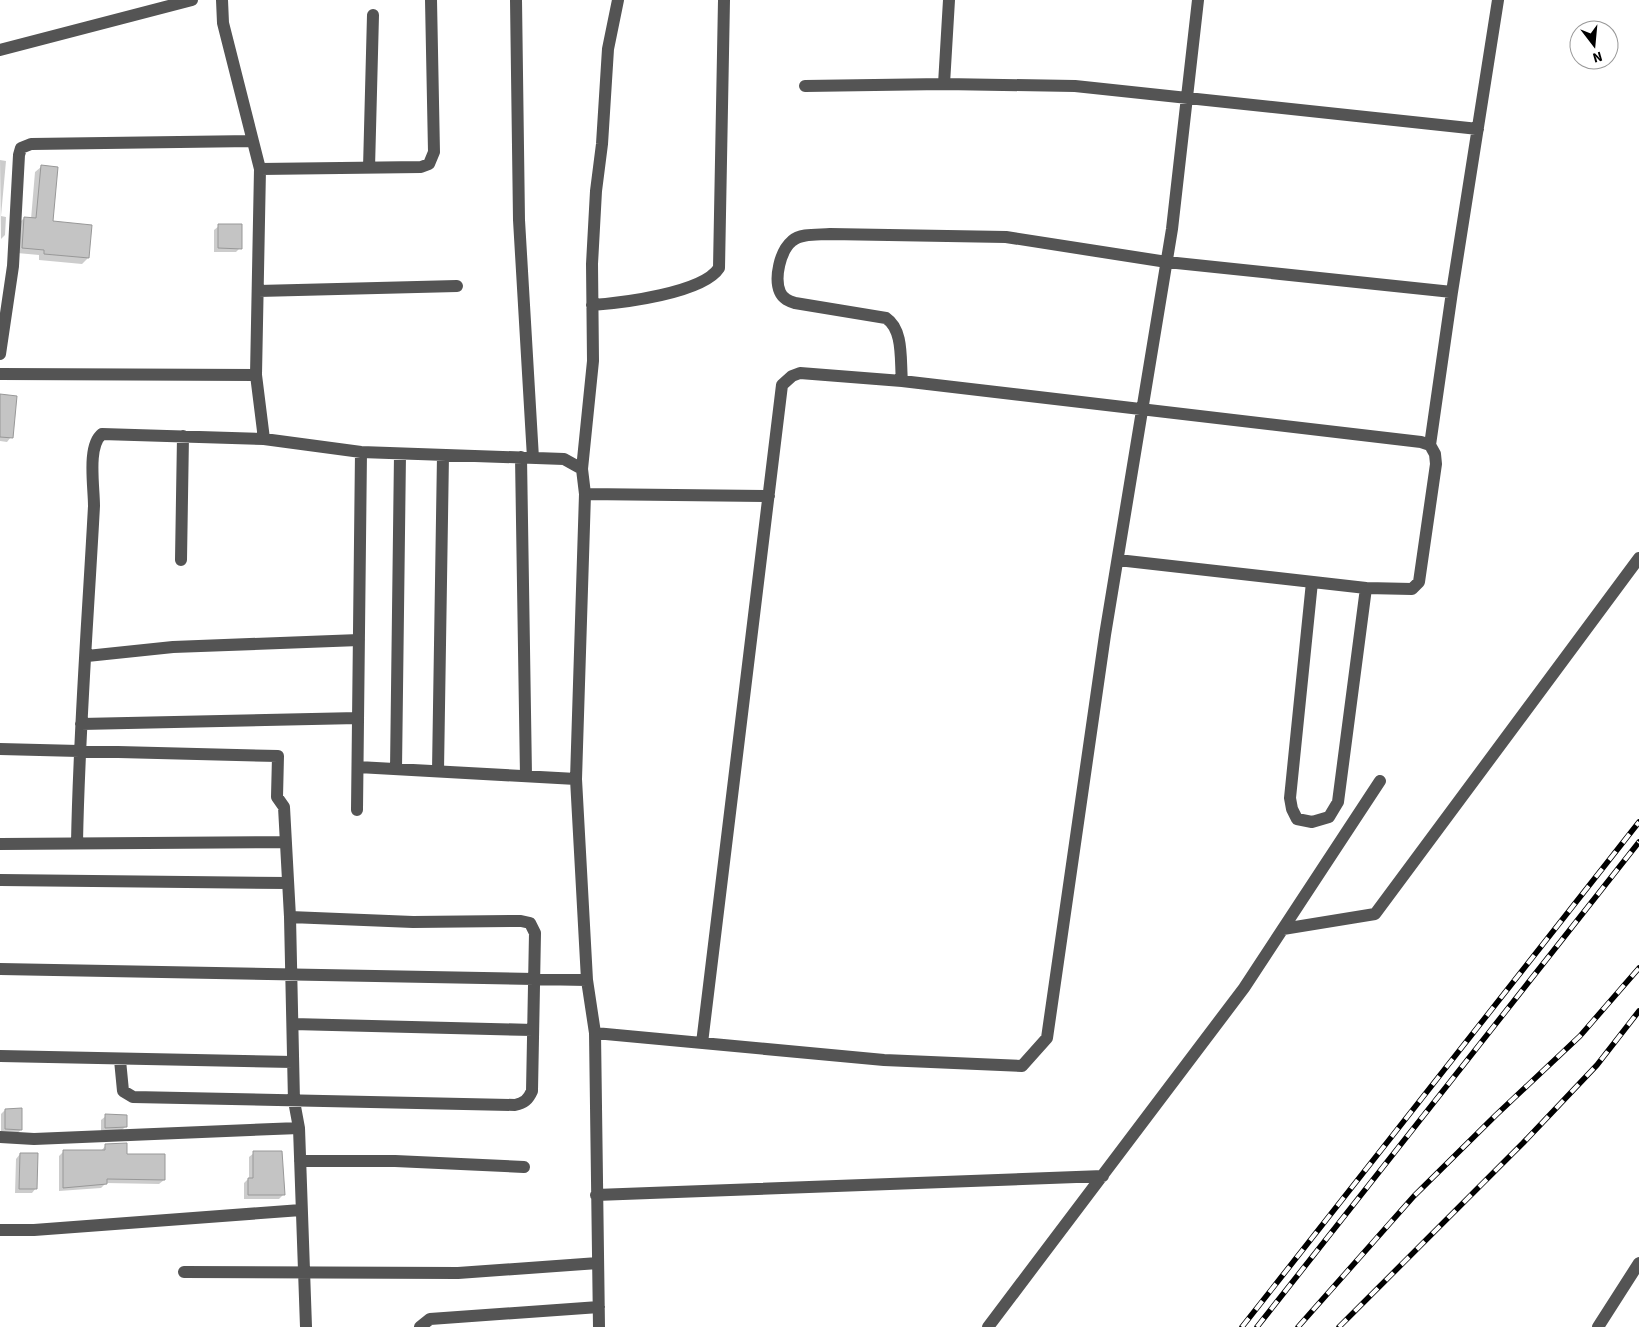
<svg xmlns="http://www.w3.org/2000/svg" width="1639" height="1327" viewBox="0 0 1639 1327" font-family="'Source Sans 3',sans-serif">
<rect width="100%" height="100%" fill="#fff"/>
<path fill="#0003" d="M0 160 6 161 1 216 6 217 5 235 1 239Z
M41 167 51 222 91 226 88 258 82 264 39 260V255L17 253 18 224 24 218 31 219 35 172Z
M219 226 240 248 236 252H214V230Z
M0 395 11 437 7 442 0 441Z
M5 1110 21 1130 16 1134 1 1133V1114Z
M106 1116 126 1126 121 1131 101 1132V1120Z
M106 1145 164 1180 159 1184 106 1183 101 1188 59 1191V1156L64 1151H101Z
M254 1153 283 1195 279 1199H244V1183L249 1178V1157Z
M20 1154 36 1188 32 1193H15L16 1159Z"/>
<path fill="#c4c4c4" stroke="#989898" d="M41 165 58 167 53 221 92 225 89 258 44 254V250L22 248 24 217 36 218Z
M218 224H242V249L218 248Z
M0 394 17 396 13 438 0 437Z
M22 1108V1130L5 1129V1109Z
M105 1114 127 1115V1127L105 1128Z
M127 1143V1154H165V1180L107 1179V1184L63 1188V1150H105V1144Z
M253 1151H282L285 1195H248V1178H253Z
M20 1153H38L37 1189H19Z"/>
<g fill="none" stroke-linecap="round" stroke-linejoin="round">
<path stroke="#545454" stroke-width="12" d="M222 0 223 23 260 169 256 375 264 439
M516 0 519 220 533 458
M0 50 192 0
M944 84 949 0
M805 86 944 84 1075 86 1478 129
M369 168 373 15
M260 169 421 167 429 164 434 152 431 0
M258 291 457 286
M592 305C622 303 703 293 719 268L724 0
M0 354 13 266 19 155 21 148 31 144 253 141
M0 374 256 375
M902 381C900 361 904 330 886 318L795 303C789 301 783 299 780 292 774 278 780 251 792 241 801 233 818 235 830 234L1006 237 1167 262 1452 292 1498 0
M1430 445 1452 292
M521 457 526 776
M585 494 769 496
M181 560 183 436
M1312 582 1290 798 1292 809 1297 819 1312 822 1329 817 1338 802 1366 588
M87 656 173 647 359 640
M81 724 358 718
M0 749 278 756 277 797 284 807 290 917 294 1101 299 1128 306 1327
M358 767 576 779
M396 769 400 454
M438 771 443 455
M357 810 361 452
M77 843C79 730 88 618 94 506 94 486 87 446 102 434L264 439 361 452 564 459 582 469
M0 844 286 842
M0 880 288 883
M1283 929 1375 914 1639 558
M0 969 587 980
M293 1024 533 1030
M595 1033 884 1060 1022 1066 1047 1038 1105 635 1172 229 1198 0
M702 1043 782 385 792 376 800 373 902 381 1421 442 1430 445 1435 454 1436 464 1419 582 1412 589 1366 588 1118 560
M0 1056 293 1062
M120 1060 123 1091 133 1097 515 1105C524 1103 528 1100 532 1091L535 933 530 923 521 921 413 922 290 917
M0 1137 34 1139 299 1128
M300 1161H395L524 1167
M596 1195 1103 1176
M0 1230H34L301 1210
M184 1272 458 1273 598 1263
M420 1327 430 1319 599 1307
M599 1327 595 1033 587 980 576 779 585 494 582 469 593 361 592 264 596 191 602 144 608 49 618 0
M988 1327 1244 988 1380 781
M1598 1327 1639 1263"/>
<defs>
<path id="rail" d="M1242 1327 1639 822
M1257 1327 1639 842
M1298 1327 1414 1196 1496 1115 1580 1036 1639 968
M1339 1327 1523 1143 1597 1065 1639 1011"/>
</defs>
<use href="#rail" stroke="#000" stroke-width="5.5"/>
<use href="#rail" stroke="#fff" stroke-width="4" stroke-dasharray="11" stroke-linecap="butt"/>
</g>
<g transform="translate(1594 45) rotate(164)"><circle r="24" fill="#ffffff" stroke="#999999"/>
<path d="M0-4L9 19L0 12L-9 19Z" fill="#000000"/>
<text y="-8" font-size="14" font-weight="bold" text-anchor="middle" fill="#000000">N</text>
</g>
</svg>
